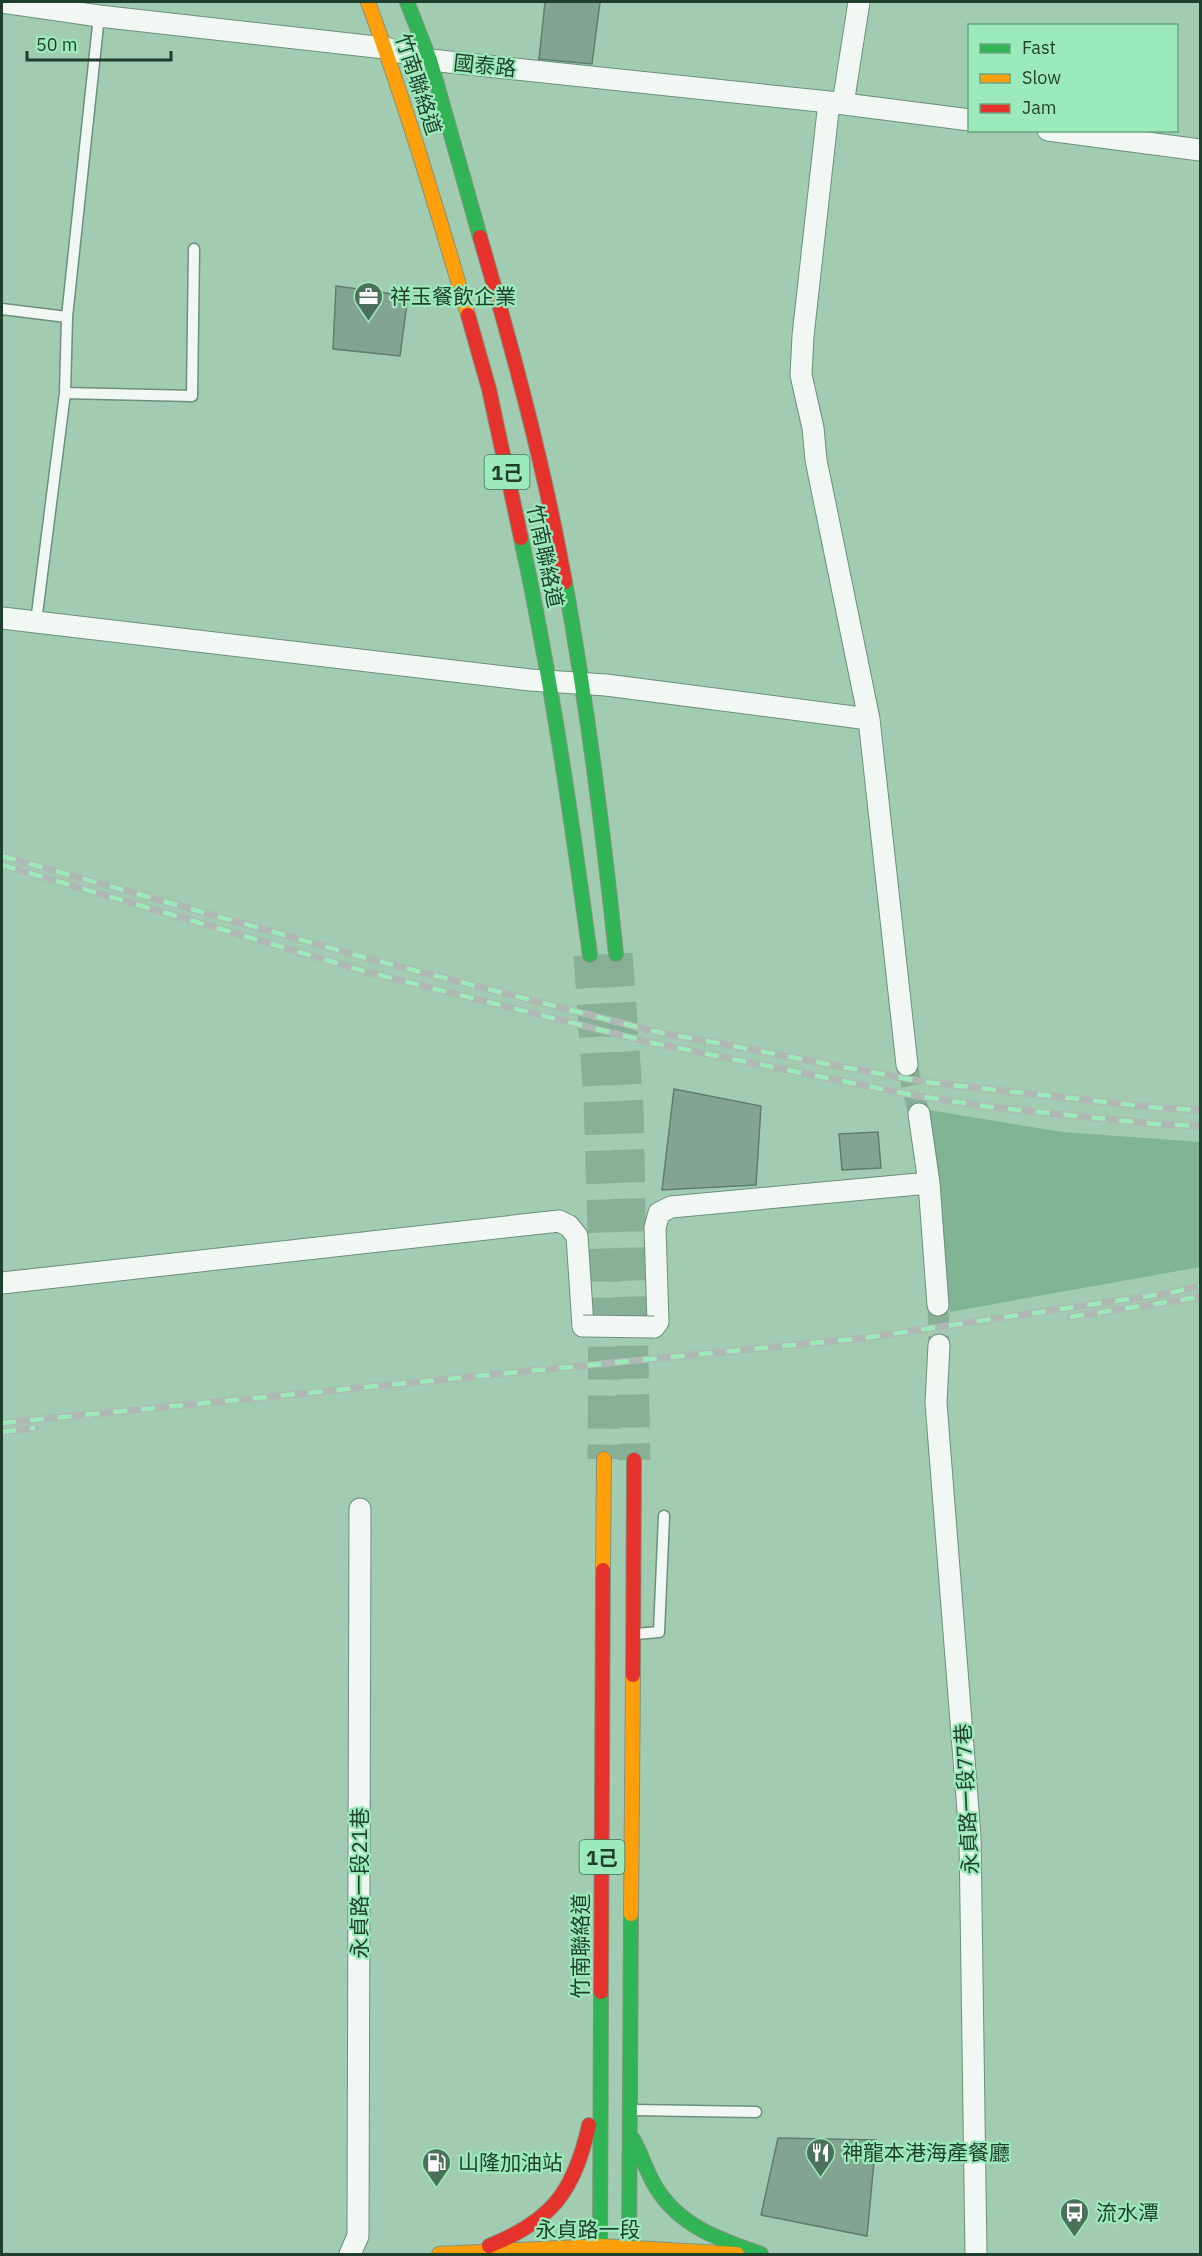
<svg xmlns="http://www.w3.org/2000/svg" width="1202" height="2256" viewBox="0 0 1202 2256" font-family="'IBM Plex Sans','Noto Sans TC',sans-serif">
<rect width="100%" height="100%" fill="#a2ccb2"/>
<path fill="#80b495" d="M929 1110 1062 1132 1200 1142V1267L950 1312Z"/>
<path fill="#83a490" stroke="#607e6d" stroke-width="1.5" d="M545 2H600L592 64 539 59Z
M336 286 408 296 400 356 333 349Z
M674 1089 761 1106 756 1185 662 1190Z
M878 1132 881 1168 842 1170 839 1134Z
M778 2138 876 2140 867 2236 761 2215Z"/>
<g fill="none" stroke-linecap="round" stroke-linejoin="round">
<path stroke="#88b097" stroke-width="21" stroke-dasharray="21 10" stroke-linecap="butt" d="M907 1065 919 1114
M938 1305 939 1345"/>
<path stroke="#88b097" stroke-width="33" stroke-dasharray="33 16" stroke-linecap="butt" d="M616 954 627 1106 634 1460
M590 955 600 1100 605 1260 604 1459"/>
<defs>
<path id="lane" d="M2 309 67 317
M65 393 192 396 194 249
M36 622 65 393 67 317 99 16
M636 1634 659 1632 664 1516
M633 2110 756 2112"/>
<path id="street" d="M2 2 99 16 385 48 430 60 829 102 970 120
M829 102 803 336 801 375 813 428 816 460 869 719 907 1065
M843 104 859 2
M1048 130 1200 150
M2 618 530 680 606 685 869 719
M919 1114 929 1183 938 1305
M2 1283 559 1221 569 1226 577 1236 583 1326
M654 1327 658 1322 655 1228 659 1213 671 1207 929 1183
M939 1345 936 1403 970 1836 976 2254
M350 2254 358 2236 360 1509"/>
<path id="fast" d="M407 2 430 60 480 237
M521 538C551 676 571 815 590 955
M565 582C587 705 603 829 616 954
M633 2139C642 2155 647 2174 657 2189 681 2227 721 2240 761 2254
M600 2254 601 1992
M629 2254 631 1914"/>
<path id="slow" d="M368 2C406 105 437 210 468 315
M603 1570 604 1459
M631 1914 633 1675
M439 2254 600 2246 737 2254"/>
<path id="jam" d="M480 237C513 351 544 465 565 582
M468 315 489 389 521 538
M633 1675 634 1460
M601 1992 603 1570
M489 2246C553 2220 574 2191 589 2125"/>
</defs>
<use href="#lane" stroke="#6d8f7c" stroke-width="13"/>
<use href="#street" stroke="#6d8f7c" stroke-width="23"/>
<use href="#fast" stroke="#82947d" stroke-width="16"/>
<use href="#slow" stroke="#82947d" stroke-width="16"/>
<use href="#jam" stroke="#82947d" stroke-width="16"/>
<use href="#lane" stroke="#f1f7f3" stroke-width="10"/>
<use href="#street" stroke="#f1f7f3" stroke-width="21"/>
<use href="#fast" stroke="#30b455" stroke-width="14"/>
<use href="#slow" stroke="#ff9f0a" stroke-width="14"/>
<use href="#jam" stroke="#e5322d" stroke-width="14"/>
<defs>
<path id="rail" d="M2 856 370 959 653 1031 924 1082 1160 1108 1200 1110
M2 865 367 972 653 1043 912 1095 990 1107 1156 1124 1200 1126
M1070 1317 1200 1297
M2 1423 864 1338 1169 1293 1200 1286
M2 1432 35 1428"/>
</defs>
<use href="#rail" stroke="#afb9b3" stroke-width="7"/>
<use href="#rail" stroke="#9ceabb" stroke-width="4.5" stroke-dasharray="14" stroke-linecap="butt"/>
<defs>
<path id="street-bridge" d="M583 1326 654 1327"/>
</defs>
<use href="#street-bridge" stroke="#6d8f7c" stroke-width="23" stroke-linecap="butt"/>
<use href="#street-bridge" stroke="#f1f7f3" stroke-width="21"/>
</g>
<defs>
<symbol id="office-pin" viewBox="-11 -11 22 30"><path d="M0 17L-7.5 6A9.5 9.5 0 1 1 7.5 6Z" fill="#4d705b" stroke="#9ceabb"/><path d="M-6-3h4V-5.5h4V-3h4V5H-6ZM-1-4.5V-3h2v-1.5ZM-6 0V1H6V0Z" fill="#fff"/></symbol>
<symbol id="restaurant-pin" viewBox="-11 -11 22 30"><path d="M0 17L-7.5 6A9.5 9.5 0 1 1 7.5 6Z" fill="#4d705b" stroke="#9ceabb"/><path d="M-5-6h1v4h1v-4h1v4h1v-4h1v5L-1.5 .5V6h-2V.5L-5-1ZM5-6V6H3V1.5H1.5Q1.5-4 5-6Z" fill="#fff"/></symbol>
<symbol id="fuel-pin" viewBox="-11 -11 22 30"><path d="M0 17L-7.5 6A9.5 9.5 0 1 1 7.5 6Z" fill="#4d705b" stroke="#9ceabb"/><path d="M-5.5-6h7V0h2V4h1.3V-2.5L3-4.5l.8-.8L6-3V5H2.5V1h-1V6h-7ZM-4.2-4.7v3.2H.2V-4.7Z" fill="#fff"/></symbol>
<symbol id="bus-pin" viewBox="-11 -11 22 30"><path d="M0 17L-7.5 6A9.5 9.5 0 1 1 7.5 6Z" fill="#4d705b" stroke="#9ceabb"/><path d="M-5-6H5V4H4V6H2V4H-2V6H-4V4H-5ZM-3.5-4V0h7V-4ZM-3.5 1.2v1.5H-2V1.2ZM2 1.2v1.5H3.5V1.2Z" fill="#fff"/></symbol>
</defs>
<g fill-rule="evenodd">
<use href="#office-pin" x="352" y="280" width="33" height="45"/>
<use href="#restaurant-pin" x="804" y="2136" width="33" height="45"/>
<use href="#fuel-pin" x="420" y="2146" width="33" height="45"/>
<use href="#bus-pin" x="1058" y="2196" width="33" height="45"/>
</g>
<g text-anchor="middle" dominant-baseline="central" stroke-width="4.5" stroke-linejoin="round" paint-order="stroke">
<g fill="#9ceabb" stroke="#447257" stroke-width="1.5">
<rect x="484.5" y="455" width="45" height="34" rx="4.5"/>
<rect x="579.5" y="1840" width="45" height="34" rx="4.5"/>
</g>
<g font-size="20" font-weight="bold" fill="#1f3f2c">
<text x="507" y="472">1己</text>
<text x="602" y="1857">1己</text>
</g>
<g font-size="21" fill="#1f3f2c" stroke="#9ceabb">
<text transform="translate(485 65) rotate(6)">國泰路</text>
<text transform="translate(419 84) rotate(72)">竹南聯絡道</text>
<text transform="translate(546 556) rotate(78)">竹南聯絡道</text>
<text transform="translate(966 1799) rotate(-93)">永貞路一段77巷</text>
<text transform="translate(359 1883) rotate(-90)">永貞路一段21巷</text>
<text transform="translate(580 1946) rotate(-90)">竹南聯絡道</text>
<text x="588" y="2229">永貞路一段</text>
</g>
<g font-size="21" fill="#1f3f2c" stroke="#9ceabb" text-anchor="start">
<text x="390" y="296">祥玉餐飲企業</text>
<text x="842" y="2152">神龍本港海產餐廳</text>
<text x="458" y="2162">山隆加油站</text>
<text x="1096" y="2212">流水潭</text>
</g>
</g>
<rect width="1202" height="2256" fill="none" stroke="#1f3f2c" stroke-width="6"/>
<rect x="968" y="24" width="210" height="108" fill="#9ceabb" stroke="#6aa682" stroke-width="1.5"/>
<rect x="980" y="44" width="30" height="9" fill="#30b455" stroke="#6aa682" stroke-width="1.5"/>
<text x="1022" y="54" font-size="18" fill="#1f3f2c">Fast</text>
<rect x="980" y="74" width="30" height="9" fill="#ff9f0a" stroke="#6aa682" stroke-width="1.5"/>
<text x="1022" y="84" font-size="18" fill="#1f3f2c">Slow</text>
<rect x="980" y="104" width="30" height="9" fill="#e5322d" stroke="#6aa682" stroke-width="1.5"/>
<text x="1022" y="114" font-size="18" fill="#1f3f2c">Jam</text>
<path d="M27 51v9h144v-9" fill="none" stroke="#1f3f2c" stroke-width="3"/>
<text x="36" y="51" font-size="18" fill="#1f3f2c" stroke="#9ceabb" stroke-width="4.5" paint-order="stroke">50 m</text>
</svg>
